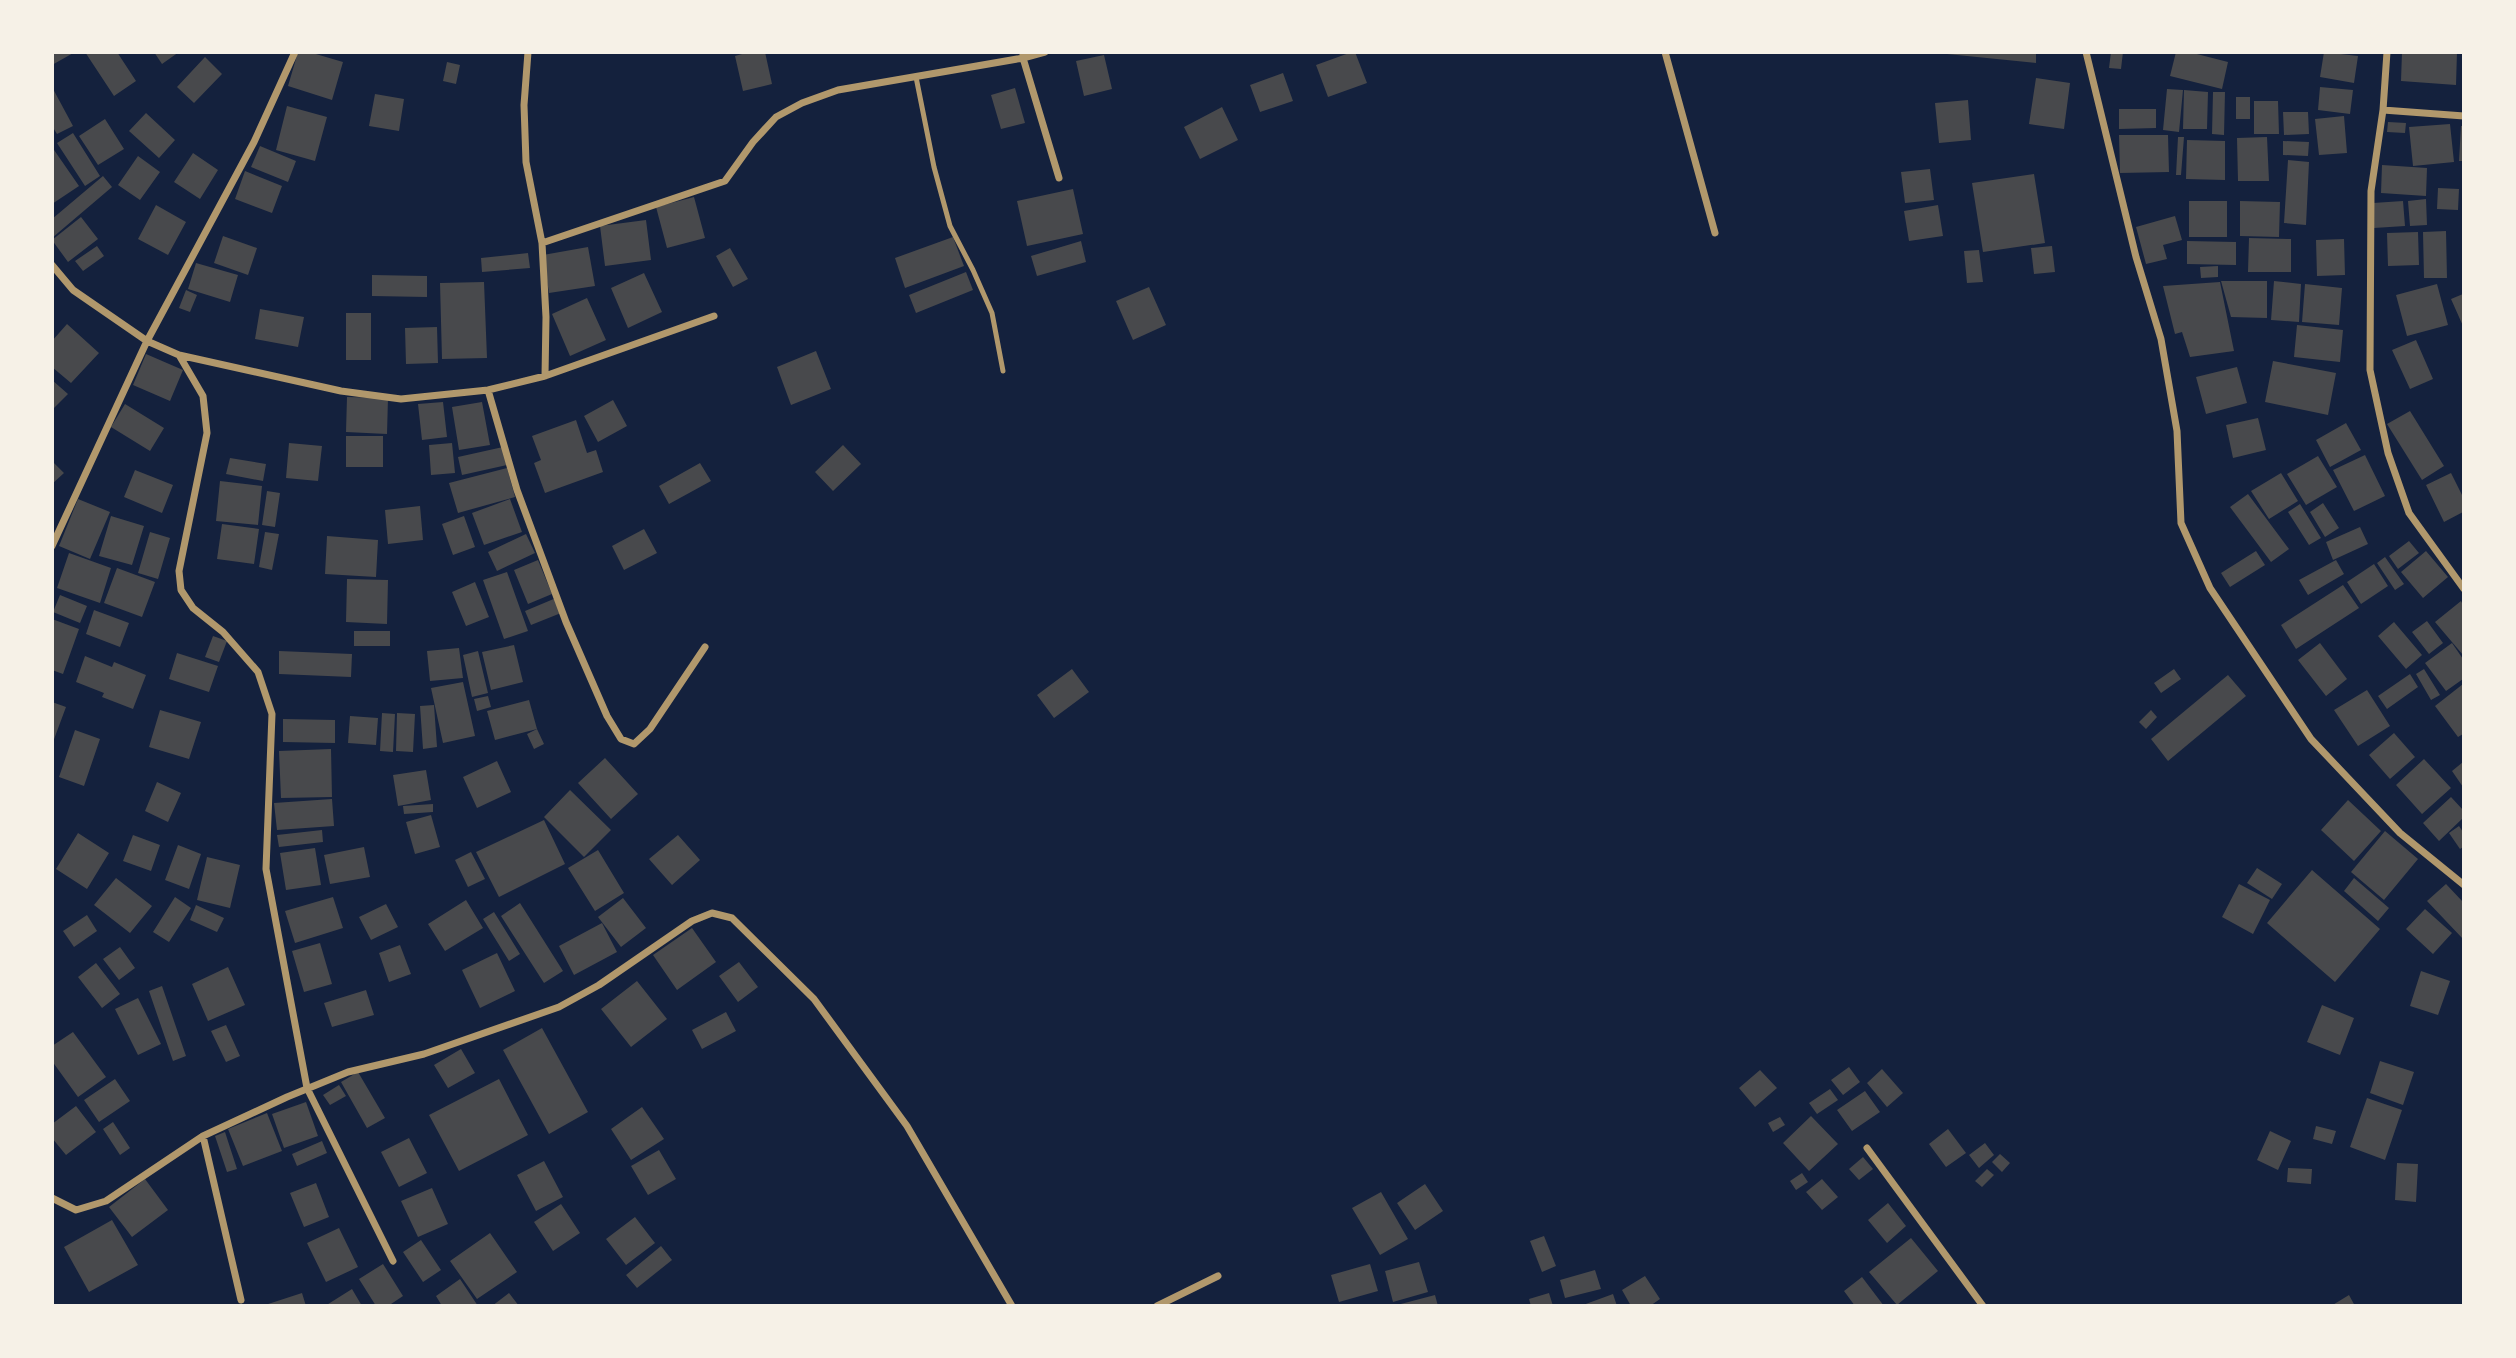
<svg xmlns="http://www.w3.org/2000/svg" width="2516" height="1358" viewBox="0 0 2516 1358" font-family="'Nunito Sans',sans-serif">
<rect width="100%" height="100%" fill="#14213d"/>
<path fill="#48494c" d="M52 52H75L52 65Z
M85 52H117L136 81 114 96Z
M154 52H179L162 64Z
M298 52H309L343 62 332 100 288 86Z
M749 52H765L772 84 743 91 735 56Z
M1352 52H1355L1367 83 1328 97 1316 65Z
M1947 52H2036V63L1947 54Z
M2111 52H2123L2121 69 2109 68Z
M2176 52H2189L2228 62 2222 89 2170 76Z
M2324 52 2358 56 2354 83 2320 77Z
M2402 52H2457L2456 85 2401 81Z
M1104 55 1112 89 1084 96 1076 61Z
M205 57 222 74 194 103 177 87Z
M447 62 460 65 456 84 443 81Z
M1283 73 1293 101 1260 112 1250 85Z
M2036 78 2070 83 2064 129 2029 124Z
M52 87 73 126 57 134 52 126Z
M2320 87 2353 90 2350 114 2318 110Z
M1015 88 1025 123 1001 129 991 95Z
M2167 89 2183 90 2179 132 2163 130Z
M2184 90 2208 92 2207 129H2183Z
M2213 92H2225L2224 135 2212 134Z
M375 94 404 99 399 131 369 126Z
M2236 97H2250V119H2236Z
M1968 100 1971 140 1939 143 1935 103Z
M2254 101H2278L2279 134H2254Z
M287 106 327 117 315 161 276 150Z
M1222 107 1238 140 1200 159 1184 127Z
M2119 109H2156V128L2119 129Z
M2283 112H2308L2309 134 2284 135Z
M146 113 175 140 159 158 129 131Z
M2344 116 2347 153 2319 155 2315 119Z
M105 119 124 149 98 165 79 136Z
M2388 122 2406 123 2405 133 2387 132Z
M2450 124 2454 162 2413 166 2409 127Z
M2461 126H2463V161H2459Z
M73 133 100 176 85 186 57 143Z
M2119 135H2168L2169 172 2120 173Z
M2178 137H2184L2181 175H2176Z
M2267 137 2269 181H2238L2237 138Z
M2187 140 2225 141V180L2186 179Z
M2283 141 2309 142 2308 156 2283 155Z
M260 146 296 161 288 182 251 167Z
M52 147 79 186 52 204Z
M193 153 218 170 200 199 174 182Z
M138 156 160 172 140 200 118 185Z
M2288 160 2309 162 2306 225 2284 223Z
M2382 165 2427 168 2426 196 2381 193Z
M1930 169 1934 200 1905 203 1901 172Z
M245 171 282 186 272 213 235 199Z
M2034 174 2045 243 1983 252 1972 183Z
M103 176 112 187 52 238V219Z
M2438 188 2459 189 2458 210 2437 209Z
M1073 189 1083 234 1027 246 1017 201Z
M694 197 705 238 667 248 656 207Z
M2426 199 2427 225 2410 226 2408 201Z
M2189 201H2227V237H2189Z
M2240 201 2280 202 2279 237 2240 236Z
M2403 201 2405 226 2374 228 2373 203Z
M156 205 186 222 168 255 138 239Z
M1938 205 1943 236 1909 241 1904 211Z
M2175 216 2182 240 2163 245 2167 259 2146 264 2136 227Z
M81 217 98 239 68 262 52 240Z
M646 220 651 260 605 266 600 226Z
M2446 231 2447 278H2424L2423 232Z
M2418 232 2419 265 2388 266 2387 233Z
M223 236 257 248 248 275 214 263Z
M953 237 964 266 905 288 895 258Z
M2249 238 2291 239V272H2248Z
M2344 239 2345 275 2317 276 2316 240Z
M1081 241 1086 262 1037 276 1031 256Z
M2187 241 2236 242V265L2187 264Z
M97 246 104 256 83 271 75 261Z
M2052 246 2055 272 2034 274 2031 248Z
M588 247 595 286 549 293 543 255Z
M730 248 748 279 733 287 716 256Z
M1979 250 1983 282 1967 283 1964 251Z
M528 253 530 268 482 272 481 258Z
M196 263 238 275 230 302 188 289Z
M2218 266V277L2201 278 2200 267Z
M966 272 973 290 916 313 909 295Z
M644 273 662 312 628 328 611 288Z
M372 275 427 276V297L372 296Z
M2221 281H2267V318L2231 317Z
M2274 281 2301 284 2299 322 2271 320Z
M484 282 487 358 442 359 440 283Z
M2220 282 2234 351 2190 357 2182 332 2175 334 2163 286Z
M2305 284 2342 288 2339 325 2302 322Z
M2437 284 2448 325 2407 336 2396 295Z
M1149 287 1166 325 1133 340 1116 301Z
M186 290 197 295 190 312 179 308Z
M2463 294V326L2451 299Z
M587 298 606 340 570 356 552 314Z
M260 309 304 317 298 347 255 339Z
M346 313H371V360H346Z
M67 324 99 353 71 383 52 367V341Z
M2297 325 2343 330 2340 362 2294 357Z
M437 327 438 363 406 364 405 328Z
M2416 340 2433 379 2410 389 2392 350Z
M816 351 831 389 791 405 777 367Z
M146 354 183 370 170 401 133 385Z
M2273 361 2336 373 2328 415 2265 402Z
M2237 367 2247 403 2206 414 2196 377Z
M52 380 68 394 52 410Z
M347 397 388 398 387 434 346 432Z
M613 400 627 426 598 442 584 416Z
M443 402 447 437 422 440 418 404Z
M482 402 490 445 459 450 452 407Z
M125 404 164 428 150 451 111 427Z
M2410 411 2444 466 2422 480 2387 424Z
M2258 418 2266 450 2233 458 2226 425Z
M576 420 587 453 596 450 603 472 545 493 534 463 541 460 532 436Z
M2346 423 2361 450 2330 467 2316 440Z
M346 436H383V467H346Z
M289 443 322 446 318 481 286 478Z
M452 443 455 473 431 475 429 445Z
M843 445 861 464 833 491 815 472Z
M503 447 507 465 462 475 458 457Z
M2365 455 2385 496 2354 511 2333 470Z
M2318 456 2337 487 2306 505 2287 474Z
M230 458 266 464 263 481 226 474Z
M52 461 64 473 52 484Z
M700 463 711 481 669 504 659 486Z
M507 468 515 497 458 513 449 483Z
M135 470 173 485 162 513 124 497Z
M2281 473 2298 501 2269 519 2251 491Z
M2451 473 2463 497V512L2444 522 2426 485Z
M220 481 262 486 258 525 216 521Z
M267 491 280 493 275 527 262 525Z
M2248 494 2289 549 2271 562 2230 507Z
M78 499 110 512 90 559 59 546Z
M510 499 522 532 484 545 472 513Z
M2323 503 2339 528 2325 537 2310 512Z
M2300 504 2321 538 2309 545 2288 512Z
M420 506 423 540 388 544 385 510Z
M111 516 144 526 132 565 99 556Z
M464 516 475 547 453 555 442 524Z
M222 524 259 529 254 564 217 559Z
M2360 527 2368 544 2333 560 2326 542Z
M644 529 657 553 624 570 612 546Z
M150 532 170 538 158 579 138 573Z
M265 532 279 534 272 570 259 567Z
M526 534 535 553 497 571 488 552Z
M327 536 378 540 376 577 325 574Z
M2409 541 2419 553 2398 569 2389 556Z
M2256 551 2265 565 2230 587 2221 573Z
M2426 551 2448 577 2423 598 2401 572Z
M69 553 111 568 100 603 57 588Z
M2385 557 2404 584 2395 590 2377 563Z
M538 560 552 594 528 604 514 570Z
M2336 560 2344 574 2308 595 2299 580Z
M2374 564 2388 586 2361 604 2347 582Z
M117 568 155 582 142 617 104 603Z
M507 572 528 631 504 639 483 580Z
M347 579 388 580 387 624 346 622Z
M475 582 489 617 466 626 452 592Z
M2343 585 2359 608 2296 649 2281 625Z
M60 595 87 606 80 623 53 612Z
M556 598 561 613 531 625 525 611Z
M2461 601 2463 605V655L2435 622Z
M94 610 129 623 120 647 86 634Z
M52 619 79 629 63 674 52 670Z
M2427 621 2443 643 2429 654 2412 632Z
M2394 622 2422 655 2406 669 2378 636Z
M354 631H390V646H354Z
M213 636 227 641 219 662 205 657Z
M2320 643 2347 679 2326 696 2298 660Z
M2452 643 2463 659V679L2446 691 2425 663Z
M514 645 523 682 491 690 482 652Z
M459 648 463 678 430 681 427 651Z
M279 651 352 654 351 677 279 674Z
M478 651 488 693 472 697 463 655Z
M177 653 218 666 209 692 169 679Z
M85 656 112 667 114 662 146 675 133 709 102 697 104 693 76 682Z
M1072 669 1089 692 1054 718 1037 695Z
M2174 669 2181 679 2161 693 2154 683Z
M2424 669 2440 695 2431 700 2416 674Z
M2410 674 2418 687 2387 709 2378 696Z
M2228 675 2246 696 2168 761 2151 739Z
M463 682 475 736 443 743 431 688Z
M2463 684V734L2458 737 2435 706Z
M2367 690 2390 726 2358 746 2334 710Z
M488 696 491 707 477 711 474 699Z
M529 700 537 729 495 740 487 711Z
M52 702 66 707 53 742H52Z
M434 705 437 747 423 749 420 706Z
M160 710 201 722 189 759 149 747Z
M2151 710 2157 717 2146 729 2139 722Z
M382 713 395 714 393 752 380 751Z
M397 713 415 714 413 752 396 751Z
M350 716 378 718 376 745 348 743Z
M283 719 335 720V743L283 742Z
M537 729 544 744 534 749 527 734Z
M75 730 100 739 84 786 59 777Z
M2394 733 2415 757 2390 779 2369 755Z
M331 749 332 797 281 798 279 751Z
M605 758 638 794 611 819 578 783Z
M2424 759 2451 788 2422 814 2396 785Z
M497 761 511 792 477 808 463 777Z
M2463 762V787L2452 771Z
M426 770 431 800 398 806 393 775Z
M157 782 181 793 168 822 145 811Z
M570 790 611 830 584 857 544 817Z
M2451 797 2463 810V818L2439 841 2423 823Z
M332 799 334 826 277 830 274 803Z
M2348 800 2381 831 2354 861 2321 830Z
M433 804V812L404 814 403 806Z
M431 815 440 847 415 854 406 822Z
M544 820 565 864 499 897 476 852Z
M2459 826 2463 832V847L2460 849 2449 833Z
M322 830 323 842 279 847 277 835Z
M2385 831 2418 859 2384 900 2351 872Z
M78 833 109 853 87 889 56 869Z
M133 835 160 845 151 871 123 861Z
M678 835 700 860 672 885 649 859Z
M178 845 201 854 189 889 165 880Z
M364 847 370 877 330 884 324 855Z
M315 848 321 885 286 890 280 853Z
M598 850 624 893 595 911 568 868Z
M471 852 485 879 468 887 455 860Z
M207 857 240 865 230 908 197 900Z
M2257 868 2282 884 2272 899 2247 883Z
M2312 870 2380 929 2335 982 2267 923Z
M116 878 152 906 130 933 94 905Z
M2354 878 2389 908 2378 921 2344 891Z
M2239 884 2270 900 2253 934 2222 917Z
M2446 884 2463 902V939L2427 901Z
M175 897 191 908 169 942 153 932Z
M333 897 343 928 295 943 285 911Z
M623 898 646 928 621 947 598 917Z
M466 900 483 928 445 951 428 924Z
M520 903 563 971 544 983 501 916Z
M386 904 398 927 371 940 359 917Z
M196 905 224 918 217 932 190 920Z
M2425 909 2452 933 2433 954 2406 929Z
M494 912 520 954 509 961 483 919Z
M87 915 97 931 74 947 63 931Z
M602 923 617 952 574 975 559 946Z
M692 928 716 962 677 990 653 955Z
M320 943 332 984 304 992 292 951Z
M400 945 411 974 389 982 379 953Z
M120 947 135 968 119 980 103 959Z
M497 953 515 991 480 1008 462 970Z
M739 962 758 987 738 1002 719 976Z
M96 963 120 994 102 1008 78 977Z
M228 967 245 1005 208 1021 192 984Z
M2421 971 2450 981 2438 1015 2410 1006Z
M637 981 667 1019 631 1047 601 1009Z
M162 986 186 1056 173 1061 149 991Z
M366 990 374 1015 332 1027 324 1003Z
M138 998 161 1044 138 1055 115 1009Z
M2322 1005 2354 1018 2340 1055 2307 1042Z
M726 1012 736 1031 702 1049 692 1030Z
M226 1025 240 1056 226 1062 211 1031Z
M542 1028 588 1112 549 1134 503 1050Z
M73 1032 106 1077 78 1097 52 1061V1046Z
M461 1049 475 1073 448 1088 434 1065Z
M2380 1061 2414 1072 2403 1105 2370 1093Z
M1849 1067 1860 1082 1843 1095 1831 1080Z
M1882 1069 1903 1093 1887 1107 1867 1083Z
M1760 1070 1777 1088 1755 1107 1739 1088Z
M358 1072 385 1118 367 1128 341 1082Z
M115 1079 130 1101 99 1122 84 1100Z
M499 1079 528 1135 459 1171 429 1115Z
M339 1085 346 1096 330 1105 323 1095Z
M1830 1089 1838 1100 1817 1114 1809 1103Z
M1865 1091 1880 1112 1852 1131 1837 1110Z
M2367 1098 2402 1110 2385 1160 2350 1147Z
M306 1102 318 1136 284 1148 272 1114Z
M76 1106 96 1132 66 1155 52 1138V1124Z
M642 1107 664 1139 631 1160 611 1129Z
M267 1113 282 1151 243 1166 228 1129Z
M1811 1116 1838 1144 1809 1171 1783 1143Z
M1780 1117 1785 1125 1773 1132 1768 1123Z
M113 1122 130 1148 120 1155 103 1129Z
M2316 1126 2336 1131 2332 1144 2313 1139Z
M1948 1129 1966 1153 1946 1167 1929 1144Z
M2270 1131 2291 1141 2278 1170 2257 1160Z
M225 1132 237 1169 227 1172 215 1136Z
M409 1138 427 1173 399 1187 381 1152Z
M322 1141 327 1153 297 1166 292 1154Z
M1985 1143 1994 1155 1979 1168 1969 1155Z
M659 1150 676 1179 648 1195 631 1166Z
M2000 1154 2010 1163 2002 1172 1992 1162Z
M1863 1157 1873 1169 1859 1180 1849 1169Z
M544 1161 563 1197 536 1211 517 1175Z
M2397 1163 2418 1164 2416 1202 2395 1200Z
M2288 1168 2312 1169 2311 1184 2287 1182Z
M1987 1169 1994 1175 1982 1187 1975 1181Z
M1802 1173 1808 1182 1796 1190 1790 1181Z
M145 1179 168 1210 132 1237 109 1207Z
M1822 1179 1838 1197 1822 1210 1806 1192Z
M316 1183 329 1217 304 1227 290 1193Z
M1425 1184 1443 1211 1415 1230 1397 1203Z
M432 1188 448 1224 418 1237 401 1201Z
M1381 1192 1408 1239 1380 1255 1352 1208Z
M1888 1203 1906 1226 1887 1243 1868 1220Z
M561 1204 580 1233 553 1251 534 1222Z
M635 1217 655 1243 626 1265 606 1239Z
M112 1220 138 1265 89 1292 64 1247Z
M339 1228 358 1267 326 1282 307 1243Z
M490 1233 517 1272 477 1299 450 1261Z
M1544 1236 1556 1266 1542 1272 1530 1241Z
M1911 1238 1938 1271 1897 1305 1869 1272Z
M421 1240 441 1270 423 1282 403 1252Z
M661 1246 672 1260 637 1288 626 1275Z
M1419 1262 1428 1292 1393 1302 1385 1271Z
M383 1264 403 1296 388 1306H376L359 1279Z
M1370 1264 1378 1291 1339 1302 1331 1275Z
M1595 1270 1601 1289 1565 1298 1560 1280Z
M1645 1276 1660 1299 1650 1306H1631L1622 1290Z
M1862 1277 1884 1306H1855L1844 1291Z
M460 1279 478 1306H442L436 1296Z
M352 1289 362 1306H325Z
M302 1293 306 1306H265V1305Z
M509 1293 519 1306H492Z
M1549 1293 1553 1306H1531L1529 1299Z
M1613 1294 1617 1306H1583V1305Z
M1435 1295 1438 1306H1397V1305Z
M2349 1295 2355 1306H2331Z"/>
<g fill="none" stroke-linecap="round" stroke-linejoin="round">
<path stroke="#b1986c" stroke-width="5" d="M916 77 934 167 950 226 973 270 992 313 1003 371"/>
<path stroke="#b1986c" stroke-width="7" d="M295 52 254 142 147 341 179 355 203 396 207 433 179 571 181 590 193 608 223 632 258 672 272 714 266 869 307 1088 393 1261
M528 52 524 105 526 162 542 243 546 317 545 376
M1023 52V58L1045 52
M1665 52 1715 233
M2086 52 2136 257 2161 339 2177 431 2181 523 2210 588 2311 739 2400 833 2464 885
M2387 52 2383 110 2371 191 2370 370 2388 453 2409 513 2464 589
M2383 110 2464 116
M542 243 725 181 753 142 776 117 802 103 838 90 1023 58 1059 178
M52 265 73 290 147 341 52 546
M179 355 341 391 401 399 488 390 545 376 714 316
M488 390 517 490 566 622 607 716 621 739 634 744 650 729 705 647
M203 1136 241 1300
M1867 1148 1983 1306
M52 1198 76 1210 106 1201 203 1136 287 1097 348 1072 424 1054 559 1007 599 985 692 921 712 913 732 918 814 999 907 1126 1012 1306
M1157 1306 1218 1276"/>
</g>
<rect width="2516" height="1358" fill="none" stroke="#f6f1e7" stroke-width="108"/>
</svg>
